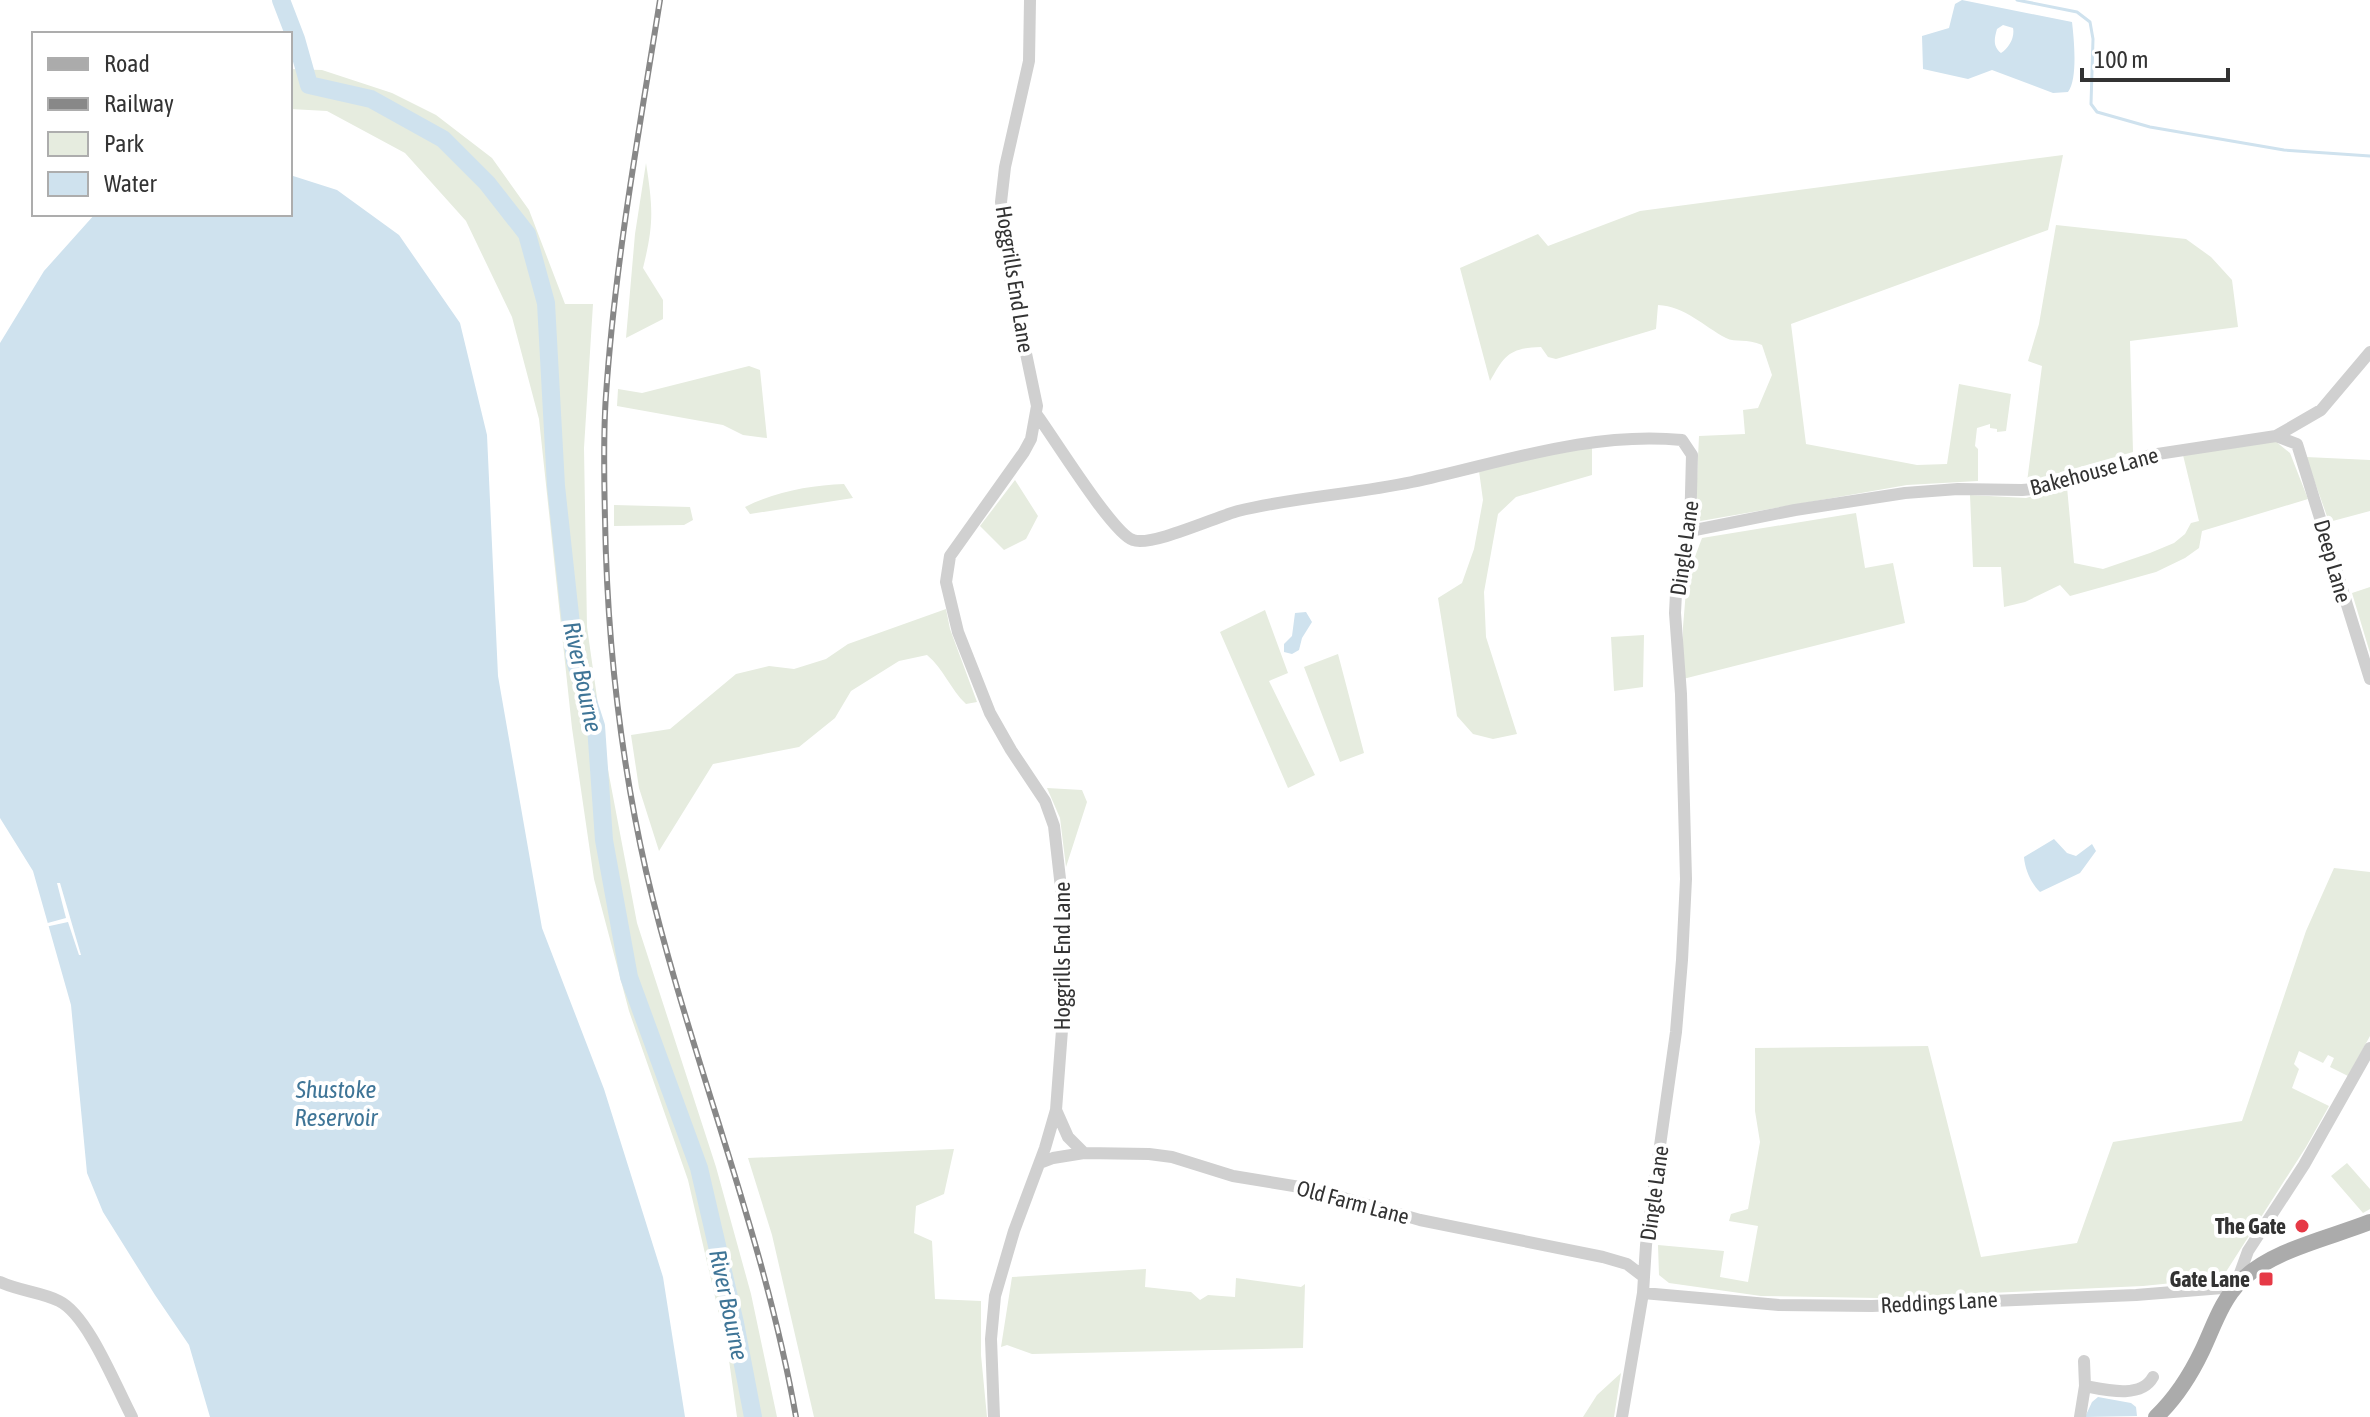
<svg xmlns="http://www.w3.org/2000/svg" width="2370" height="1417" viewBox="0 0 2370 1417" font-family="'Asap Condensed',sans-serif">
<rect width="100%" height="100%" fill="#fff"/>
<path fill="#e6ecdf" d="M290 69 322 70 392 93 436 115 492 158 529 210 565 304H593L584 448 587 627 605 754 637 923 716 1167 751 1294 777 1417H737L728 1353 688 1180 629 1011 594 879 572 728 539 419 512 317 466 221 405 153 327 111 290 109Z
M2063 155 2048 230 1791 324 1806 444 1917 465 1947 464 1959 384 2011 394 2006 431 1997 432V429L1990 428V424L1977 428 1975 446 1978 449V481L1907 485 1695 522 1699 436 1745 434 1743 410 1758 408 1772 375 1762 345C1747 338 1735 343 1726 338 1703 326 1685 306 1658 305L1656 329 1556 359 1548 357 1541 347C1509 348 1505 355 1490 381L1460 268 1538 234 1548 246 1640 211Z
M646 163C653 208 654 224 643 268L663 300V319L626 338 635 234Z
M2056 225 2186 239 2211 257 2232 280 2238 327 2130 341 2133 452 2027 482 2042 366 2028 361 2039 324Z
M749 366 760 370 767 438 743 435 723 425 617 406 618 389 642 393Z
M2274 440 2290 453 2308 499 2202 531 2199 548 2185 558 2156 572 2070 596 2060 585 2025 602 2004 607 2001 567H1973L1970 495 2026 498 2067 487 2074 563 2103 569 2150 553 2174 543 2185 534 2191 523 2199 521 2183 455Z
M1592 447V475L1516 497 1498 514 1484 592 1486 637 1517 734 1493 739 1473 734 1457 716 1438 598 1462 583 1474 549 1483 500 1479 471 1545 455Z
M2306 457 2370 460V511L2329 522Z
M1015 480 1038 516 1026 539 1004 550 980 526Z
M844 484 853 498 750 514 745 507C775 492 811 485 844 484Z
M614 505 690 507 693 520 684 525 614 526Z
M1856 513 1865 568 1893 563 1905 623 1683 679V627L1687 578 1702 538Z
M2370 587V653L2352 593Z
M946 609 950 629 977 702 966 704C950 689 944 669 927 655L899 661 851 691 835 718 799 747 713 764 659 851 639 788 631 735 670 729 736 674 769 666 794 669 826 659 848 644Z
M1265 610 1288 673 1269 681 1315 775 1288 788 1220 632Z
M1644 635 1643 687 1614 691 1611 637Z
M1338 654 1364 753 1340 762 1304 667Z
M1047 788 1082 790 1087 802 1066 867 1060 818Z
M2334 868 2370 872V1036L2348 1076 2330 1067 2334 1058 2328 1055 2323 1063 2299 1051 2294 1064 2299 1069 2292 1088 2329 1106 2306 1147 2222 1278 2143 1286 1878 1298 1761 1296 1669 1283 1659 1275 1658 1245 1724 1251 1720 1277 1748 1282 1758 1226 1729 1221 1731 1214 1748 1209 1760 1142 1755 1111V1048L1928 1046 1981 1257 2077 1243 2113 1142 2242 1121 2306 931Z
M954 1149 944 1194 916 1206 914 1233 932 1241 935 1299 981 1301V1355L987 1417H814L772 1235 748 1158Z
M2347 1163 2370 1189V1209L2363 1213 2331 1176Z
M1146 1269 1145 1287 1191 1292 1200 1300 1208 1295 1235 1297 1236 1278 1301 1287 1305 1284 1303 1348 1032 1354 1007 1345 1001 1347 1012 1277Z
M1621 1373 1614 1417H1583L1597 1395Z"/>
<path fill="#cfe2ee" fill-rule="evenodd" d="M1962 0 2072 22C2074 39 2078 79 2068 92L2053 93 1992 70 1968 79 1923 69 1922 36 1949 28 1955 4ZM2003 25 2013 28C2015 37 2009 48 2001 53 1993 47 1994 39 1997 29Z
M290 175 337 190 399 235 460 323 487 435 498 676 542 928 604 1089 663 1277 685 1417H210L189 1345 155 1295 103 1212 87 1173 71 1005 33 871 0 818V343L44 271 95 214H290Z
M1306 612 1312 622 1302 638 1299 650 1292 654 1284 652V644L1292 636 1295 613Z
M2054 839 2067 853 2076 856 2092 844 2096 851 2080 873 2040 892C2031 883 2025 870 2024 857Z
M2098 1397 2131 1403 2136 1407 2137 1416 2085 1417 2092 1402Z"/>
<path fill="#fff" d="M57 883H60L81 955H79L68 922 45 927 44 924 66 918Z"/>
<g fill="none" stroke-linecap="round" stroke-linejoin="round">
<path stroke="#cfe2ee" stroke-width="3" d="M2017 0 2077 12 2090 22 2093 39 2091 104 2097 112 2150 127 2284 150 2370 156"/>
<path stroke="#cfe2ee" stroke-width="18" d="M281 0 296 39 309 85 371 99 443 139 487 183 527 234 546 303 556 486 575 661 596 726 604 840 629 977 699 1168 735 1323 753 1417"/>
<path stroke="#d0d0d0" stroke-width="12" d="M1037 415C1054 438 1113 534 1133 540 1151 547 1216 517 1238 511 1295 497 1355 494 1412 482 1501 463 1589 431 1682 440L1692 455 1690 531 1676 593 1675 613 1681 694 1686 879 1682 960 1676 1032 1646 1245 1643 1293 1622 1417
M2276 436 2297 444 2370 679
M1690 531 1795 510 1905 493 1958 489 2022 490 2044 488 2151 455 2276 436 2321 410 2370 352
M1056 1110 1068 1137 1084 1153
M1040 1163 1053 1158 1084 1153 1149 1154 1172 1157 1233 1176 1312 1189 1420 1220 1603 1257 1627 1264 1644 1277
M0 1282C19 1291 41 1292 59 1301 88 1315 116 1387 132 1417
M1643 1293 1779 1305 1872 1306 2136 1295 2235 1287 2248 1251 2304 1165 2370 1048
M2085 1386C2106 1390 2141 1399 2153 1377
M994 1417 991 1339 995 1296 1014 1231 1045 1148 1056 1110 1065 990 1066 932 1054 826 1045 801 1011 750 990 713 958 632 946 582 950 556 1024 452 1031 439 1037 406 1011 282 1001 202 1005 167 1029 61 1030 0
M2080 1417 2085 1386 2084 1361"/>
<path stroke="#ababab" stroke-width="16" d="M2156 1417C2176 1398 2190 1376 2202 1351 2213 1328 2222 1299 2241 1281 2271 1250 2330 1238 2370 1222"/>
<defs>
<path id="rail" d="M660 0C639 132 615 262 606 395 603 436 604 478 605 519 607 637 620 756 646 871 689 1055 763 1230 796 1417"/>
</defs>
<use href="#rail" stroke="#888" stroke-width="6"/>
<use href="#rail" stroke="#fff" stroke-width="3" stroke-dasharray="9" stroke-linecap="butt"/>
</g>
<g fill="#e63946" stroke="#fff" stroke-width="3">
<circle cx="2302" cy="1226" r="8"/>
<rect x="2258" y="1271" width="16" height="16" rx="4"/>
</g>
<g text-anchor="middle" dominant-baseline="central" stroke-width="8" stroke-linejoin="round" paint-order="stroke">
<g font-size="22" fill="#333" stroke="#fff">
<text transform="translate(1015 279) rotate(81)">Hoggrills End Lane</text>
<text transform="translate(2094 471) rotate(-15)">Bakehouse Lane</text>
<text transform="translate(1684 548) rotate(-82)">Dingle Lane</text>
<text transform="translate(2333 561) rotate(74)">Deep Lane</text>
<text transform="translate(1062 956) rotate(-90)">Hoggrills End Lane</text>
<text transform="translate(1654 1193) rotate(-82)">Dingle Lane</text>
<text transform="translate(1353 1202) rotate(15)">Old Farm Lane</text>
<text transform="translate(1939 1302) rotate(-3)">Reddings Lane</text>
</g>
<g font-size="22" font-weight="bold" fill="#333" stroke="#fff" text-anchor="end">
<text x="2286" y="1226">The Gate</text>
<text x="2250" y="1279">Gate Lane</text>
</g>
<g font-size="24" font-style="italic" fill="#3f7597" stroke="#fff">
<text transform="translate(583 677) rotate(78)">River Bourne</text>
<text x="336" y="1089">Shustoke<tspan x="336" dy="28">Reservoir</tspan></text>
<text transform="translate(729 1305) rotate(78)">River Bourne</text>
</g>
</g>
<rect x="32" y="32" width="260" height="184" fill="#ffffff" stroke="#adadad" stroke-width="2"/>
<rect x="48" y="58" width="40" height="12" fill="#ababab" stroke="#adadad" stroke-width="2"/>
<text x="104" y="72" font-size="24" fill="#333333">Road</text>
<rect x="48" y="98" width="40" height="12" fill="#888888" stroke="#adadad" stroke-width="2"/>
<text x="104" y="112" font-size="24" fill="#333333">Railway</text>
<rect x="48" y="132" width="40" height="24" fill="#e6ecdf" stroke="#adadad" stroke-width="2"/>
<text x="104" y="152" font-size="24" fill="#333333">Park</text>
<rect x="48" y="172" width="40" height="24" fill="#cfe2ee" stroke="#adadad" stroke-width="2"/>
<text x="104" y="192" font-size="24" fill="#333333">Water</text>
<path d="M2082 68v12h146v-12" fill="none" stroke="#333333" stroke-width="4"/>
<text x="2094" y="68" font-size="24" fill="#333333" stroke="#ffffff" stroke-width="6" paint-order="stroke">100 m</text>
</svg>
